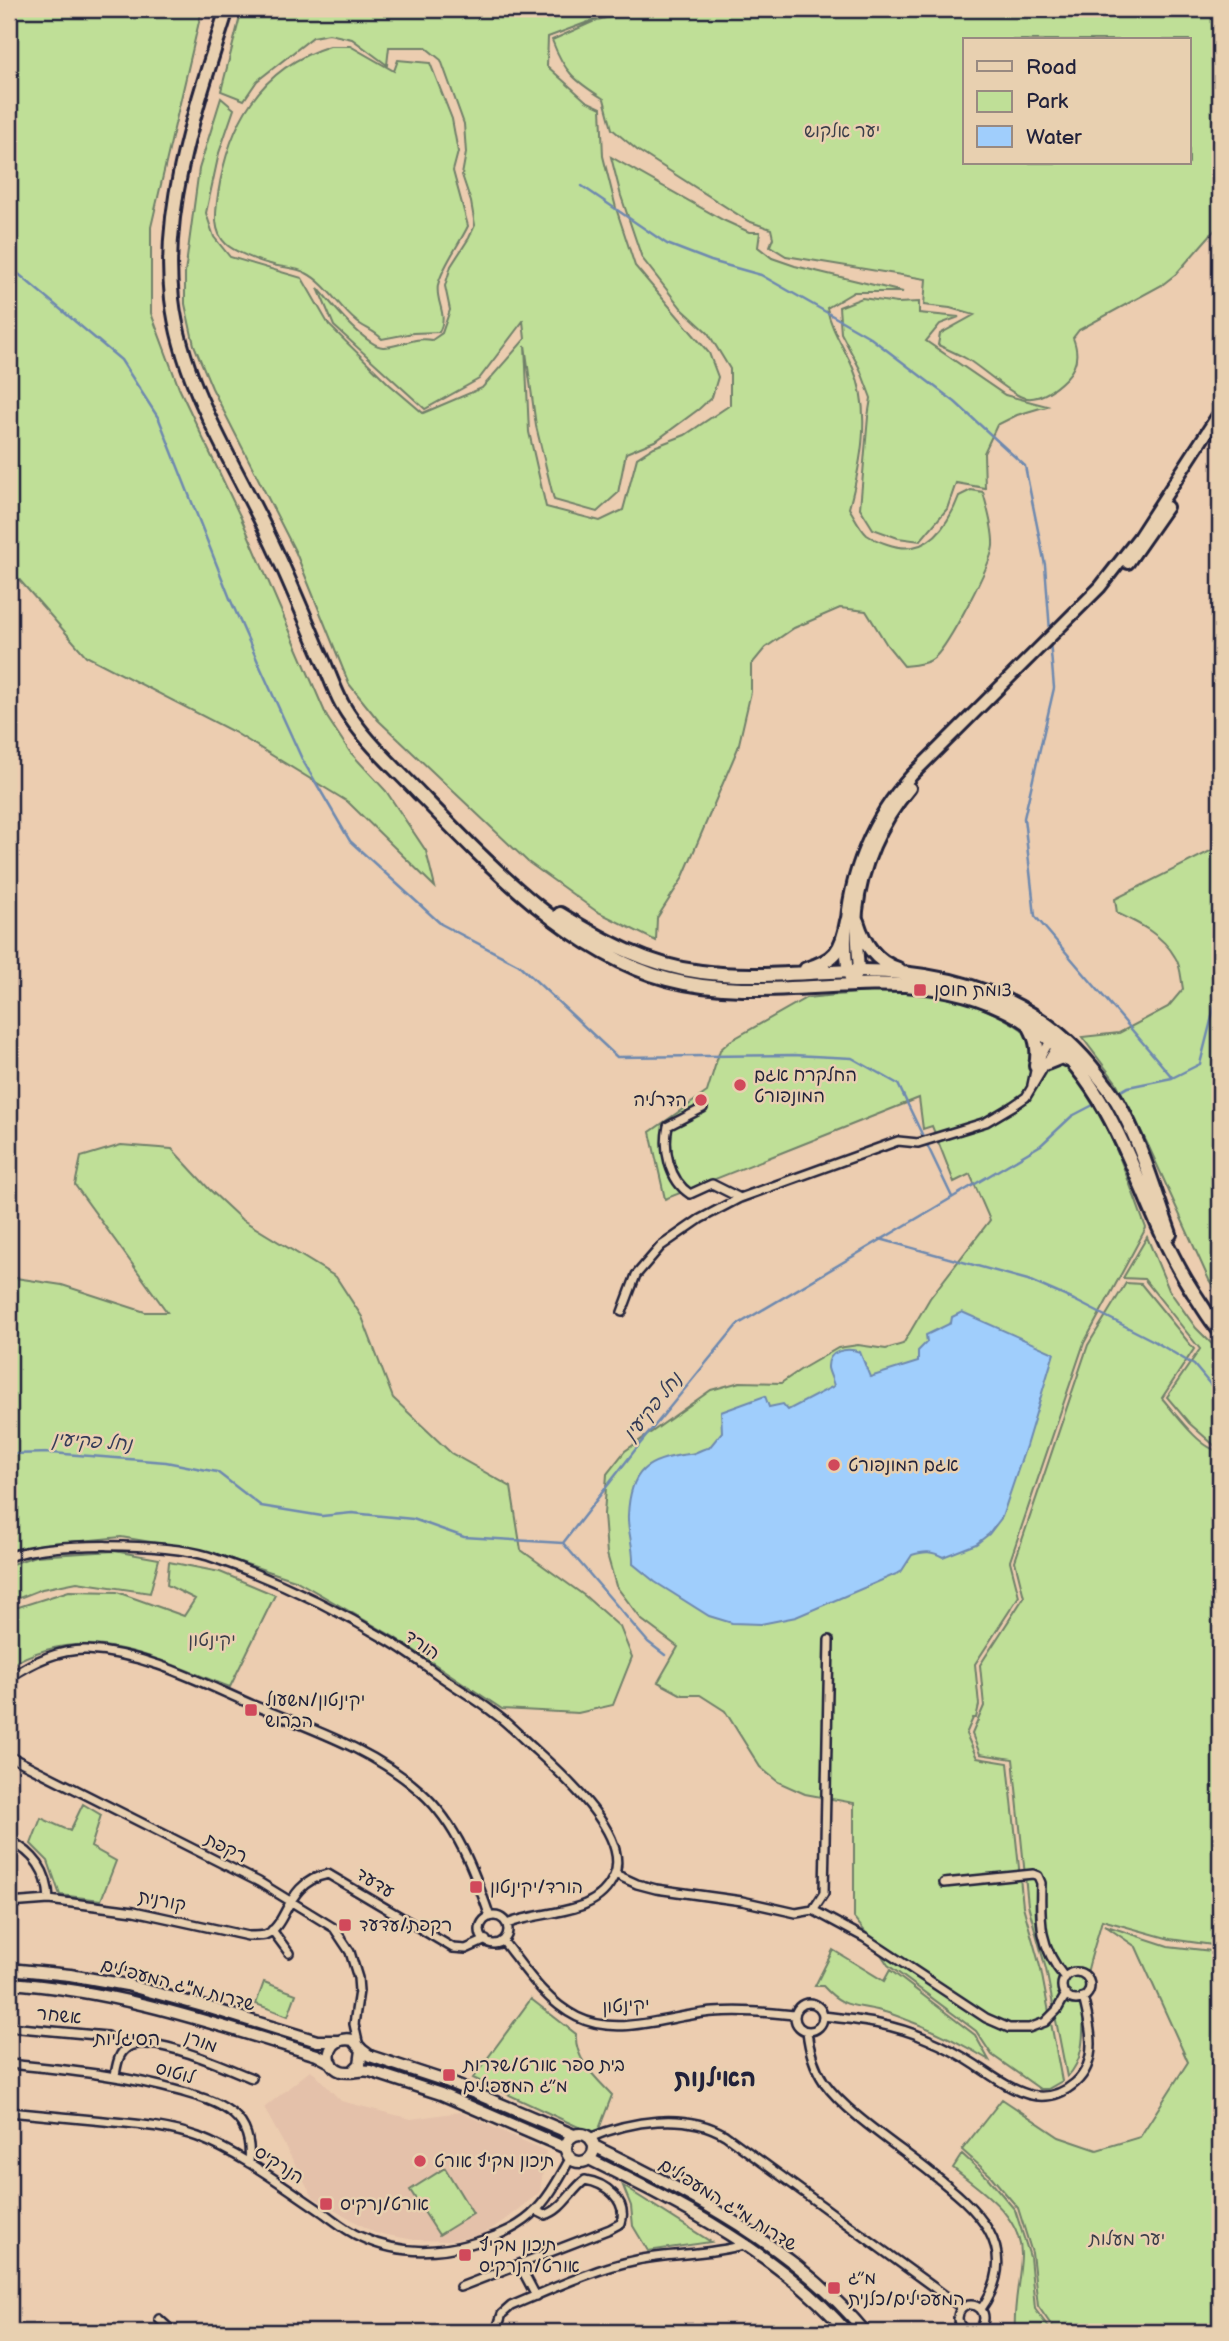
<svg xmlns="http://www.w3.org/2000/svg" width="1229" height="2341" viewBox="0 0 1229 2341" font-family="'Balsamiq Sans','Playpen Sans Hebrew',sans-serif">
<rect width="100%" height="100%" fill="#eccdb0"/>
<filter id="ink" filterUnits="userSpaceOnUse"><feTurbulence type="fractalNoise" baseFrequency=".0143" numOctaves="2"/><feDisplacementMap in="SourceGraphic" scale="14" xChannelSelector="R" yChannelSelector="G"/><feConvolveMatrix kernelMatrix="1 2 1 2 8 2 1 2 1" color-interpolation-filters="sRGB"/></filter>
<g filter="url(#ink)">
<path fill="#e4c1aa" d="M311 2070 341 2101 411 2119 460 2112 546 2151 540 2192 512 2215 482 2235 448 2241 415 2240 375 2233 313 2197 264 2108Z"/>
<path fill="#bfdf97" stroke="#708069" stroke-width="2" fill-rule="evenodd" d="M9 9H202L151 227V313L179 388 241 518 327 717 350 752 386 791 426 851 435 887 348 802 234 732 86 656 9 568Z
M242 9H623L548 37 547 66 586 101 601 108 603 156 616 208 635 266 709 353 718 377 712 397 699 409 657 440 626 453 618 493 597 512 554 500 536 426 525 345 529 432 546 507 600 521 623 510 637 458 654 447 685 435 730 405V369L708 333 682 309 642 258 621 196 611 157 723 220 749 232H760L758 247 772 258 795 266 903 292H854L827 308C831 330 844 347 853 368 872 411 861 464 849 508 854 516 860 529 867 535 873 539 881 542 887 544 926 558 947 528 959 496L971 490 983 492C987 508 994 529 993 546 991 565 949 644 935 657 928 664 914 665 904 666L887 645 866 611 840 608 794 628 765 648 751 665V692L738 748 682 879 657 918 656 941 596 911 528 862 378 720 349 684 296 553 212 388 194 345 185 304V273L199 169 221 98 234 109 219 153 206 213 214 237 230 257 302 278 329 325 389 384 423 413 482 388 525 339 523 321 479 379 425 409 334 326 318 288C330 302 365 346 383 347 401 347 413 336 432 340L442 333 450 310 445 286 451 266 469 238 475 225 471 202 462 175 466 153 464 124 441 60 425 47H389L387 65 352 39 329 34 313 37 257 81 244 100 221 91Z
M646 9H1220V224L1176 274 1162 285 1079 330 1073 338C1079 353 1078 366 1066 378 1055 389 1038 402 1022 397 1011 394 980 367 967 359 958 354 947 349 938 345L940 334 974 315 950 308 924 305 926 279 786 256 770 246 773 238 771 229 748 221 637 150 612 129 604 99C575 81 564 72 552 40L597 20ZM965 40H1189V163H965Z
M330 46H350L394 71 398 60 430 63 452 119 458 152 453 171 468 226C460 243 442 267 438 285 435 302 449 315 439 332L413 333 382 339C375 331 364 328 356 321 339 307 326 283 306 273 296 267 281 268 270 264 260 262 233 251 226 244 212 231 216 210 218 194 229 124 259 68 330 46Z
M862 298 897 303 919 302V313L959 317 940 324 926 341 1005 395 1047 406 1017 415 997 425 984 453 985 488 956 483 947 509 920 541 898 538 873 529 860 508 868 417 871 398 860 369 841 333 839 307Z
M1220 846V1296L1209 1280 1149 1147 1116 1082 1082 1037 1119 1033 1168 1007 1183 989C1181 979 1181 965 1175 957 1163 935 1138 923 1117 913L1115 899Z
M889 990C908 992 929 992 947 997 1005 1010 1061 1050 1091 1100 1116 1140 1130 1186 1146 1228L1084 1343 1010 1561 1019 1596 975 1664 979 1705 976 1718H973L966 1734 977 1758 1008 1763 1023 1906 1041 1970 1062 2081 1048 2089H1040L992 2055 976 2031 888 1965 871 1939 854 1918V1803L805 1794 778 1782 760 1767 725 1711 700 1695H682L658 1682 678 1647 642 1620 616 1586 607 1554 604 1514 607 1474 625 1451 711 1390 740 1382 781 1383 800 1370 838 1348 858 1345 886 1349 903 1344 930 1298 990 1220 970 1174 954 1182 932 1126 923 1129 919 1098 665 1199 650 1132 707 1092 720 1050 730 1041 806 998Z
M121 1145 172 1149 209 1189 241 1219 336 1277 362 1317 393 1398 451 1453 511 1487 521 1550 585 1596 620 1627 632 1657 613 1705 578 1713 502 1709 394 1637 295 1580 210 1552 121 1537 32 1546 9 1554V1277L62 1285 145 1312H167L75 1185 81 1157Z
M1147 1237 1169 1290 1196 1328 1220 1352V1446H1215L1189 1423 1167 1397 1200 1349 1144 1279 1123 1278Z
M1126 1283 1141 1284 1194 1349 1162 1398C1174 1412 1201 1450 1220 1451V1946L1170 1939 1102 1920C1097 1939 1090 1958 1086 1978 1079 2009 1092 2053 1067 2077L1046 1969 1028 1905 1013 1759 980 1754 972 1734 984 1706 980 1665 1024 1597 1015 1561 1088 1345Z
M114 1551 159 1559 150 1593 77 1582 42 1589 9 1602V1565L35 1556Z
M169 1562 220 1572 275 1595 230 1687C155 1659 86 1620 9 1666V1610L69 1591 117 1592 184 1616 195 1599 167 1585Z
M83 1804 101 1815 91 1847 116 1861 101 1900 60 1895 48 1861 31 1844 41 1818 70 1831Z
M1104 1925 1168 1946 1220 1952V2332H1056L1038 2306 1032 2253 1018 2208 990 2175 962 2150 1002 2099 1059 2137 1097 2150 1140 2137 1188 2062 1136 1947Z
M833 1950 884 1981 890 1970 975 2035 989 2060C964 2045 939 2032 912 2022 902 2018 891 2013 881 2011 854 2004 844 2009 823 1986H815Z
M264 1982 296 1994 288 2016 256 2004Z
M531 1999 576 2034C574 2059 596 2078 612 2095L599 2129 600 2137 473 2078Z
M962 2154 987 2177 1015 2210 1030 2257 1035 2309 1052 2332H1015C1013 2307 1020 2281 1021 2256 1022 2215 980 2190 953 2168Z
M445 2168 473 2214 439 2235 410 2190Z
M623 2186 711 2242 648 2251 633 2226 631 2206Z"/>
<path fill="#a0cefc" stroke="#6e89af" stroke-width="2" d="M962 1312 1054 1353 1026 1446 1002 1517 989 1534 976 1544 943 1557C932 1551 925 1551 912 1555L901 1572 796 1617 761 1624 732 1623 709 1616 655 1582 633 1564C634 1547 627 1530 628 1515 630 1470 647 1459 689 1454 697 1454 701 1448 709 1448L722 1432 721 1412 765 1396 769 1407 783 1404 788 1410 834 1386C833 1381 829 1373 828 1368 827 1350 847 1347 860 1352L870 1377 918 1362V1351L927 1342 926 1335 951 1323 952 1317Z"/>
<g fill="none" stroke-linecap="round" stroke-linejoin="round">
<path stroke="#6e89af" stroke-width="2.5" d="M582 186 667 244 711 261 761 275 868 336 955 402 1025 466 1045 565 1050 631
M9 266 121 360 159 419 231 601 262 671 302 759 350 841 441 924 519 965 617 1057 793 1055 852 1058 898 1084 952 1197
M1050 641 1054 688 1024 818 1035 916 1172 1077
M1116 1094 1128 1087 1172 1078 1200 1064 1220 985
M880 1239 1028 1280 1074 1300 1154 1341 1194 1365 1220 1396
M9 1454 52 1453 166 1462 217 1472 261 1506 322 1516 352 1513 413 1519 464 1537 563 1543 639 1445 737 1325 1041 1145 1072 1116 1097 1103
M563 1543 648 1642 665 1655"/>
<defs>
<path id="street" d="M1032 1085 1036 1066 1051 1039
M703 1108 668 1126C663 1150 669 1180 690 1194L712 1184 740 1198
M622 1312 636 1275 661 1246 700 1219 740 1198 898 1141 918 1143 986 1122 1013 1106 1026 1097 1057 1045
M9 1557C45 1541 169 1543 208 1556 270 1577 333 1607 389 1641 409 1653 427 1667 446 1680 462 1691 479 1701 494 1713 507 1722 518 1734 530 1745 557 1770 632 1834 614 1876 596 1918 542 1909 507 1924
M9 1678C32 1662 59 1649 87 1650 146 1653 200 1682 253 1705 311 1729 373 1749 421 1792 457 1824 475 1873 490 1917
M9 1756 259 1882 334 1928 350 1952 358 1978 359 1991 354 2024 358 2042
M9 1840C34 1853 48 1871 49 1900
M615 1874 637 1884 656 1889 742 1901 796 1913 813 1910 865 1938 986 2018 1009 2028H1029L1045 2022 1057 2010 1066 1994
M944 1883 1033 1874 1038 1876 1041 1883C1040 1922 1039 1946 1065 1978
M9 1903 49 1900 134 1911 248 1936C253 1936 260 1936 265 1935 289 1926 284 1883 328 1874L453 1948 466 1949 486 1940
M813 1910 824 1893 829 1640
M480 1930a14 14 0 1 1 28 0a14 14 0 1 1-28 0Z
M272 1930 289 1953
M503 1941C525 1969 544 2000 577 2017 619 2038 670 2015 714 2012 741 2010 768 2012 794 2015
M1062 1986a14 14 0 1 1 28 0a14 14 0 1 1-28 0Z
M795 2017a14 14 0 1 1 28 0a14 14 0 1 1-28 0Z
M823 2016C859 2020 894 2024 927 2039 944 2046 959 2054 974 2064 1005 2084 1039 2114 1075 2083 1100 2061 1090 2025 1083 1997
M9 2027 107 2036
M807 2031C809 2050 813 2066 824 2082 846 2113 899 2147 930 2172 976 2208 1024 2248 981 2309
M9 2064C66 2070 123 2075 179 2091 196 2096 214 2100 229 2111 247 2123 251 2142 249 2163
M115 2075C117 2065 118 2053 128 2047 152 2033 226 2068 252 2078
M9 2112C41 2115 72 2118 104 2121 135 2124 168 2126 198 2137 242 2154 282 2185 321 2211 334 2220 346 2231 361 2237 395 2253 433 2254 470 2244 528 2229 542 2210 570 2159
M589 2138C630 2121 685 2111 725 2135L962 2308
M519 2264 536 2296
M460 2287 610 2229 621 2223C628 2201 606 2183 585 2180 571 2190 563 2210 545 2215L537 2211
M958 2318a13 13 0 1 1 26 0a13 13 0 1 1-26 0Z
M159 2319 173 2332
M496 2332 502 2314 511 2306C552 2289 593 2269 637 2260 672 2253 709 2255 743 2245"/>
<path id="secondary" d="M9 1969 70 1975 127 1985 210 2008 317 2041H337
M9 1983C116 1990 215 2024 317 2055L332 2063
M362 2050 370 2056 446 2081 574 2135
M353 2071 360 2064 362 2050 353 2040C330 2034 320 2063 341 2071 350 2074 360 2069 370 2071L441 2094 566 2148
M566 2148a14 14 0 1 1 28 0a14 14 0 1 1-28 0Z
M594 2146C689 2192 797 2249 865 2332
M589 2159C680 2204 780 2254 847 2332"/>
<path id="primary" d="M1128 563 1167 507
M850 978C845 964 846 948 846 934 848 875 872 818 912 775L1100 587 1139 537 1220 412
M855 978 859 971C858 952 855 931 857 911 861 867 881 822 910 788"/>
<path id="highway" d="M227 9C199 99 161 203 172 299 182 386 233 460 269 537 287 574 303 613 319 651 327 668 333 687 342 704 361 737 391 764 417 791 484 860 571 953 667 979 789 1012 918 947 1031 1025 1123 1088 1136 1204 1193 1292 1202 1305 1210 1320 1220 1331
M560 914C604 941 649 966 701 972 751 979 804 972 855 971 950 970 1038 997 1098 1075 1104 1083 1112 1092 1117 1101 1141 1142 1154 1190 1170 1234
M857 921C864 944 875 961 898 969
M806 969C835 960 842 951 847 921
M1030 1027C1037 1040 1039 1051 1036 1066
M1047 1063 1062 1057 1071 1061"/>
</defs>
<use href="#street" stroke="#22223b" stroke-width="12"/>
<use href="#secondary" stroke="#22223b" stroke-width="15"/>
<use href="#primary" stroke="#22223b" stroke-width="16"/>
<use href="#highway" stroke="#22223b" stroke-width="18"/>
<use href="#street" stroke="#e8d0b0" stroke-width="7"/>
<use href="#secondary" stroke="#e8d0b0" stroke-width="10"/>
<use href="#primary" stroke="#e8d0b0" stroke-width="10"/>
<use href="#highway" stroke="#e8d0b0" stroke-width="12"/>
</g>
</g>
<g fill="#d1495b" stroke="#e8d0b0" stroke-width="2.5">
<rect x="913" y="983" width="14" height="14" rx="3.5"/>
<circle cx="740" cy="1085" r="7"/>
<circle cx="701" cy="1100" r="7"/>
<circle cx="834" cy="1465" r="7"/>
<rect x="244" y="1703" width="14" height="14" rx="3.5"/>
<rect x="469" y="1880" width="14" height="14" rx="3.5"/>
<rect x="338" y="1918" width="14" height="14" rx="3.5"/>
<rect x="442" y="2068" width="14" height="14" rx="3.5"/>
<circle cx="420" cy="2161" r="7"/>
<rect x="319" y="2197" width="14" height="14" rx="3.5"/>
<rect x="458" y="2248" width="14" height="14" rx="3.5"/>
<rect x="827" y="2281" width="14" height="14" rx="3.5"/>
</g>
<g text-anchor="middle" dominant-baseline="central" stroke-width="5" stroke-linejoin="round" paint-order="stroke">
<g font-size="18" fill="#3a3e49" stroke="#e8d0b0">
<text x="842" y="131">יער אלקוש</text>
<text x="212" y="1640">יקינטון</text>
<text x="1127" y="2239">יער מעלות</text>
</g>
<g font-size="18" fill="#22223b" stroke="#e8d0b0" text-anchor="start">
<text x="934" y="990">צומת חוסן</text>
<text x="754" y="1075">החלקרח אגם<tspan x="754" dy="21">המונפורט</tspan></text>
<text x="687" y="1100" text-anchor="end">הדרליה</text>
<text x="848" y="1465">אגם המונפורט</text>
<text x="265" y="1700">יקינטון/משעול<tspan x="265" dy="21">הברוש</tspan></text>
<text x="490" y="1887">הורד/יקינטון</text>
<text x="359" y="1925">רקפת/עדעד</text>
<text x="463" y="2065">בית ספר אורט/שדרות<tspan x="463" dy="21">מ״ג המעפילים</tspan></text>
<text x="434" y="2161">תיכון מקיף אורט</text>
<text x="340" y="2204">אורט/נרקיס</text>
<text x="479" y="2245">תיכון מקיף<tspan x="479" dy="21">אורט/הנרקיס</tspan></text>
<text x="848" y="2278">מ״ג<tspan x="848" dy="21">המעפילים/כלנית</tspan></text>
</g>
<g font-size="18" fill="#22223b" stroke="#e8d0b0">
<text transform="translate(422 1645) rotate(34)">הורד</text>
<text transform="translate(226 1848) rotate(26)">רקפת</text>
<text transform="translate(375 1883) rotate(31)">עדעד</text>
<text transform="translate(162 1901) rotate(11)">קורנית</text>
<text transform="translate(178 1985) rotate(15)">שדרות מ"ג המעפילים</text>
<text transform="translate(626 2006) rotate(-3)">יקינטון</text>
<text transform="translate(59 2016) rotate(6)">אשחר</text>
<text transform="translate(201 2042) rotate(20)">מורן</text>
<text transform="translate(175 2073) rotate(16)">לוטוס</text>
<text transform="translate(279 2165) rotate(33)">הנרקיס</text>
<text transform="translate(728 2205) rotate(32)">שדרות מ"ג המעפילים</text>
</g>
<g font-size="19" font-style="italic" fill="#353c58" stroke="#e8d0b0">
<text transform="translate(653 1407) rotate(-51)">נחל פקיעין</text>
<text transform="translate(92 1442) rotate(4)">נחל פקיעין</text>
</g>
<g font-size="19" fill="#22223b" stroke="#e8d0b0">
<text x="127" y="2039">הסיגליות</text>
</g>
<g font-size="24" font-weight="bold" fill="#22223b" stroke="#e8d0b0">
<text x="715" y="2078">האילנות</text>
</g>
</g>
<rect width="1229" height="2341" fill="none" stroke="#e8d0b0" stroke-width="35"/>
<rect x="18" y="18" width="1194" height="2306" fill="none" stroke="#22223b" stroke-width="2.5" filter="url(#ink)"/>
<rect x="963" y="38" width="228" height="126" fill="#e8d0b0" stroke="#998a81" stroke-width="2"/>
<rect x="977" y="61" width="35" height="10" fill="#e8d0b0" stroke="#998a81" stroke-width="2"/>
<text x="1026" y="74" font-size="21" fill="#22223b">Road</text>
<rect x="977" y="91" width="35" height="21" fill="#bfdf97" stroke="#998a81" stroke-width="2"/>
<text x="1026" y="108" font-size="21" fill="#22223b">Park</text>
<rect x="977" y="126" width="35" height="21" fill="#a0cefc" stroke="#998a81" stroke-width="2"/>
<text x="1026" y="144" font-size="21" fill="#22223b">Water</text>
</svg>
